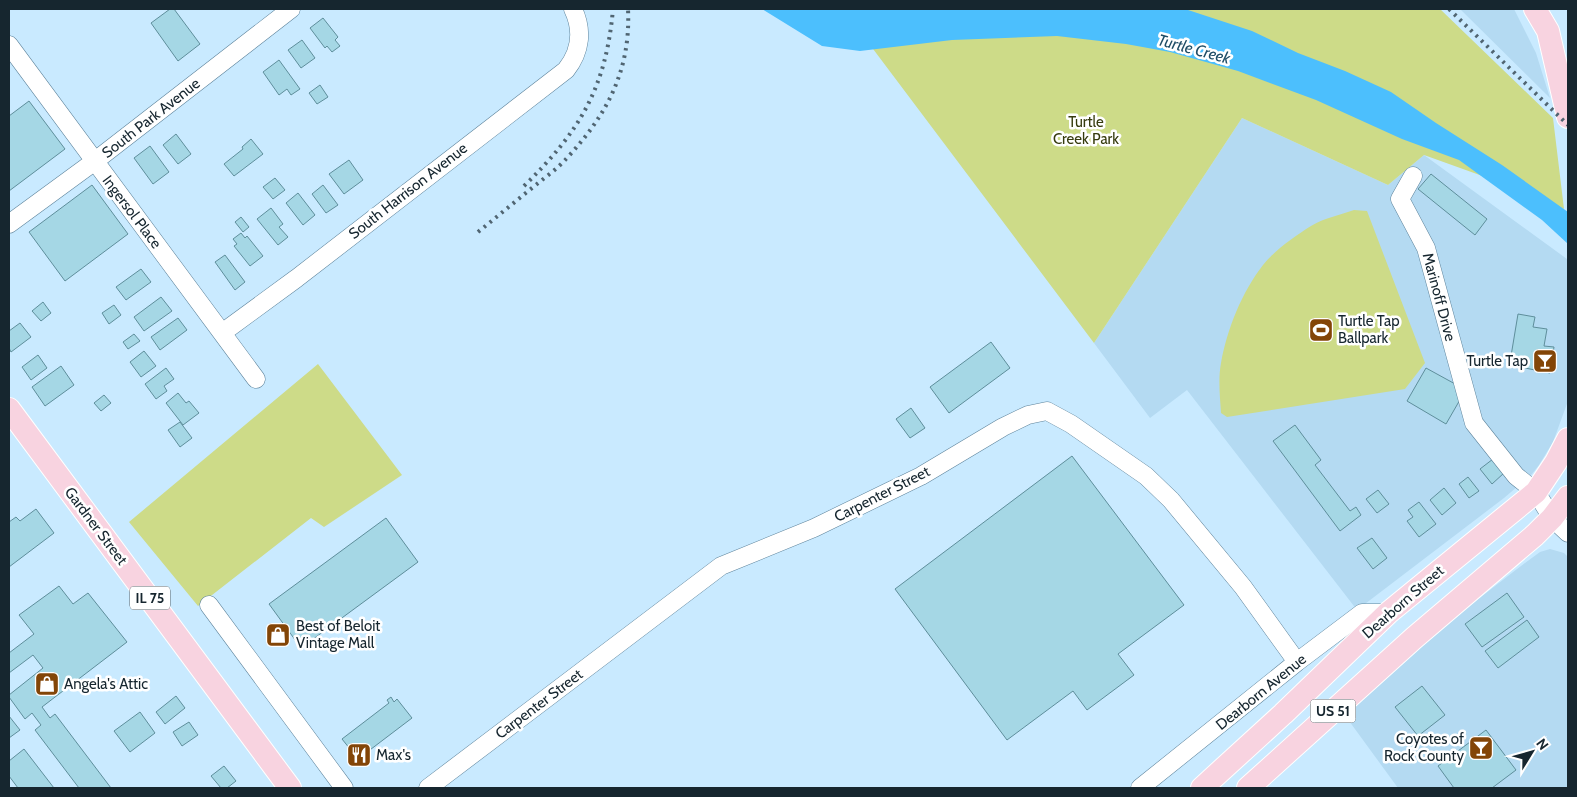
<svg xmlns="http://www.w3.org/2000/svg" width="1577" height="797" viewBox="0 0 1577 797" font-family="Cabin,sans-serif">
<rect width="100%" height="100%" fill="#c9eaff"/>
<path fill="#b4daf2" d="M1460 9H1514L1536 53 1550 98Z
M1242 118 1388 185 1424 155 1567 259 1568 401 1553 442 1539 465 1532 474 1504 498 1357 610 1187 390 1150 418 1094 343Z
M1550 549 1564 553 1568 557V788H1398L1344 714 1441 628 1517 569 1540 552Z"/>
<path fill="#cddb88" d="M843 9H1440L1553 118 1564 209 1513 187 1424 155 1388 185 1242 118 1094 343Z
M1354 210 1367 211 1425 363 1405 389 1227 417 1221 413C1220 397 1218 379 1221 363 1227 329 1242 292 1263 265 1275 250 1295 236 1311 226 1324 218 1340 215 1354 210Z
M318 364 402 475 324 527 311 518 198 606 129 522Z"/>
<path fill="#4cbffd" d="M762 9H1185L1252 31 1298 53 1345 71 1391 92 1436 123 1502 165 1568 212V244L1542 220 1459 160 1402 139 1316 100 1238 71 1170 52 1126 44 1057 36 952 40 860 51 822 46Z"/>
<path fill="#a5d7e5" stroke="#5e8e9b" d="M170 9H174L200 44 178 61 151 23Z
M323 18 338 37 335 40 340 46 332 52 327 46 325 48 310 28Z
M302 40 315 58 301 68 288 50Z
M279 60 300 89 291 95 287 89 279 95 263 72Z
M320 85 328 97 317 104 309 93Z
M29 101 65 149 9 191V116Z
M176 134 191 154 178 164 163 145Z
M251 139 263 154 234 176 224 164 243 149 242 147Z
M150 146 169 172 153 184 134 158Z
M349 160 363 180 344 194 329 174Z
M1431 174 1487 219 1475 235 1418 189Z
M275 178 285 190 273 199 263 187Z
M92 185 128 234 65 281 29 232Z
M323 185 338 205 326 213 312 194Z
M298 193 315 215 303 225 286 203Z
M271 208 283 224 279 227 288 237 278 245 257 219Z
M241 217 249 227 243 232 235 222Z
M241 233 245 238 247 236 263 256 250 266 234 246 237 244 233 239Z
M225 255 245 282 235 290 215 262Z
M141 269 151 282 126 300 116 287Z
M161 297 172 311 144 331 134 317Z
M43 302 51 313 41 321 32 311Z
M114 305 121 315 109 324 102 313Z
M1518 314 1535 317 1533 327 1547 329 1544 346 1554 347 1550 373 1520 367 1522 358 1511 356Z
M178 318 187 330 160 350 151 337Z
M20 323 31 337 11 352 9 348V331Z
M134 334 140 341 128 349 123 342Z
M991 342 1010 368 949 413 930 387Z
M144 351 156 366 141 377 130 362Z
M38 355 47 368 31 380 22 367Z
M61 366 74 385 45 406 32 387Z
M166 368 174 379 164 386 167 391 156 399 145 384Z
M1426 368 1457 385 1461 398 1446 424 1407 401Z
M178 393 186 403 189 401 199 413 183 425 166 403Z
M104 395 111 403 101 411 94 403Z
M911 408 925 428 910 438 896 419Z
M180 422 192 438 180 447 168 430Z
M1295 425 1321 460 1315 465 1350 511 1356 507 1361 515 1340 531 1273 441Z
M1072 456 1184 605 1118 654 1134 675 1087 710 1073 691 1007 740 895 589Z
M1493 459 1504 473 1492 484 1480 469Z
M1468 477 1479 491 1469 498 1459 484Z
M1444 488 1456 503 1442 515 1430 500Z
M1378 490 1389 504 1377 513 1366 499Z
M1419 502 1436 524 1419 537 1407 521 1413 517 1408 510Z
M36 509 54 533 9 567V522L16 517 20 521Z
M386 518 418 562 301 648 269 604Z
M1372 538 1387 558 1373 569 1357 548Z
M59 586 73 604 88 593 127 642 42 707 50 718 55 714 111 788H79L35 730 41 725 32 713 25 719 9 697V695L43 668 33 655 9 673V653L34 634 19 615Z
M1507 593 1524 617 1482 647 1465 624Z
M1527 620 1539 637 1498 668 1485 651Z
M1422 686 1445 715 1418 736 1395 707Z
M176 696 185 708 165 724 156 712Z
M391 697 394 702 397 699 412 718 358 759 342 739 389 703 387 700Z
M140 712 155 733 130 752 114 731Z
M9 716 20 730 9 738Z
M189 722 198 735 182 746 173 732Z
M1486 730 1516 770 1492 788H1454L1438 766Z
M24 749 54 788H18L9 776V761Z
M224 766 236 781 227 788H221L211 776Z"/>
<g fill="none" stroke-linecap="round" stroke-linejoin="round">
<defs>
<path id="minor" d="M9 45 256 379
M1413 176 1400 199 1426 248 1474 423 1516 476 1536 492 1552 518 1568 533
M9 224 95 161 291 9
M222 333 297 278 566 70C581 51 583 30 573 9
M209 605 344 788
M428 788 721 566 814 528 921 476 1003 427 1028 415 1047 411 1071 424 1146 476 1171 500 1243 587 1297 662
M1140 788 1297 662 1362 613H1388"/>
<path id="major" d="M1535 9 1548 31 1568 117
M9 409 290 788
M1202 788 1283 714 1388 613 1536 492 1556 462 1568 439
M1248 788 1414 638 1535 535 1552 518 1568 497"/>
</defs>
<use href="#minor" stroke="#5d839b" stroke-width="19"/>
<use href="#major" stroke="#fff" stroke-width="24"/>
<use href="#minor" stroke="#fff" stroke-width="18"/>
<use href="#major" stroke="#f8d3e0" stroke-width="22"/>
<path stroke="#506572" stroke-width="4" stroke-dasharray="2.5 5" stroke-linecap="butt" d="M1449 9 1568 125
M524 186C580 131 606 88 613 9
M478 232C498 216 517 200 537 184 547 176 558 168 566 159 607 115 631 70 628 9"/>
</g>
<defs>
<symbol id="stadium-square" viewBox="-11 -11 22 22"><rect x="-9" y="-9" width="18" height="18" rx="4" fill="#834507" stroke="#fff"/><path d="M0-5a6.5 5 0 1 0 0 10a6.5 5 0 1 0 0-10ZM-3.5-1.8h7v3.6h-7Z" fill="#fff"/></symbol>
<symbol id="bar-square" viewBox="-11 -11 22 22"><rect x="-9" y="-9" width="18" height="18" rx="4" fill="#834507" stroke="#fff"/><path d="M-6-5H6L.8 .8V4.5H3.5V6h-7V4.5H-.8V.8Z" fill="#fff"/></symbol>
<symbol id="shop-square" viewBox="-11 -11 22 22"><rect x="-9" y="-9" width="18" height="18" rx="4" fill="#834507" stroke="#fff"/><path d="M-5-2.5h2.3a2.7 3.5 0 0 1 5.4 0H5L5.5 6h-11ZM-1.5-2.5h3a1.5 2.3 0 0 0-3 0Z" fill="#fff"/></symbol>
<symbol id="restaurant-square" viewBox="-11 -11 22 22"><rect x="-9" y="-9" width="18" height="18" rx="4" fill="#834507" stroke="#fff"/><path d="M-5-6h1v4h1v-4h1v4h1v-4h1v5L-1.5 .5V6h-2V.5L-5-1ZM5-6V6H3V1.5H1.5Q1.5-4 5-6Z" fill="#fff"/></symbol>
</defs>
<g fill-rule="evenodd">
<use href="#stadium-square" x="1307" y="316" width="28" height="28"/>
<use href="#bar-square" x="1531" y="347" width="28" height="28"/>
<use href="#shop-square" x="264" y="621" width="28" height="28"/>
<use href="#shop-square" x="33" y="670" width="28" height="28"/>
<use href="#bar-square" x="1467" y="734" width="28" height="28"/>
<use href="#restaurant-square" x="345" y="741" width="28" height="28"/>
</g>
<g text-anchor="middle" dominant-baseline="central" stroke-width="5" stroke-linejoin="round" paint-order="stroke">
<g fill="#fff" stroke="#5c676d" stroke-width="1">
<rect x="130" y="586.5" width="40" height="23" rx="4"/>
<rect x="1310.5" y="699.5" width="45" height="23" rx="4"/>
</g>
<g font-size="14" font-weight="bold" fill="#16262f">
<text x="150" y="598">IL 75</text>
<text x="1333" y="711">US 51</text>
</g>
<g font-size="15" fill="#16262f" stroke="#fff">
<text transform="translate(151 118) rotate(-38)">South Park Avenue</text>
<text transform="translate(408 191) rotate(-38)">South Harrison Avenue</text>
<text transform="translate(132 212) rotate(53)">Ingersol Place</text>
<text transform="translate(1439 297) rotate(75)">Marinoff Drive</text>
<text transform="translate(882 494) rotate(-27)">Carpenter Street</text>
<text transform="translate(96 526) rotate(53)">Gardner Street</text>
<text transform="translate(1403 602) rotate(-41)">Dearborn Street</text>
<text transform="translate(1261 692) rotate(-39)">Dearborn Avenue</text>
<text transform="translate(539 704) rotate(-37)">Carpenter Street</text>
</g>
<g font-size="15" fill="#363b0e" stroke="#fff">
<text x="1086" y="122">Turtle<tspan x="1086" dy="17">Creek Park</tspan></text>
</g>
<g font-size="15" fill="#16262f" stroke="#fff" text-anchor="start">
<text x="1338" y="321">Turtle Tap<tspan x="1338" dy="17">Ballpark</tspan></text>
<text x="1528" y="361" text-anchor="end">Turtle Tap</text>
<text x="296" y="626">Best of Beloit<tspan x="296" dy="17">Vintage Mall</tspan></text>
<text x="64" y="684">Angela's Attic</text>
<text x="1464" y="739" text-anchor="end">Coyotes of<tspan x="1464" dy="17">Rock County</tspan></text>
<text x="376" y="755">Max's</text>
</g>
<g font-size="16" font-style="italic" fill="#204e67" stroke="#fff">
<text transform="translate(1194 49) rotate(15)">Turtle Creek</text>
</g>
</g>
<rect width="1577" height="797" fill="none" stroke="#16262f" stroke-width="20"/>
<g transform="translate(1532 752) rotate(53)" stroke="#ffffff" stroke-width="4" paint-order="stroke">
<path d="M0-4L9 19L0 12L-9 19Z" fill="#16262f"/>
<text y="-8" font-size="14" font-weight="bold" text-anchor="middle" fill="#16262f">N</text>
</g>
</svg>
